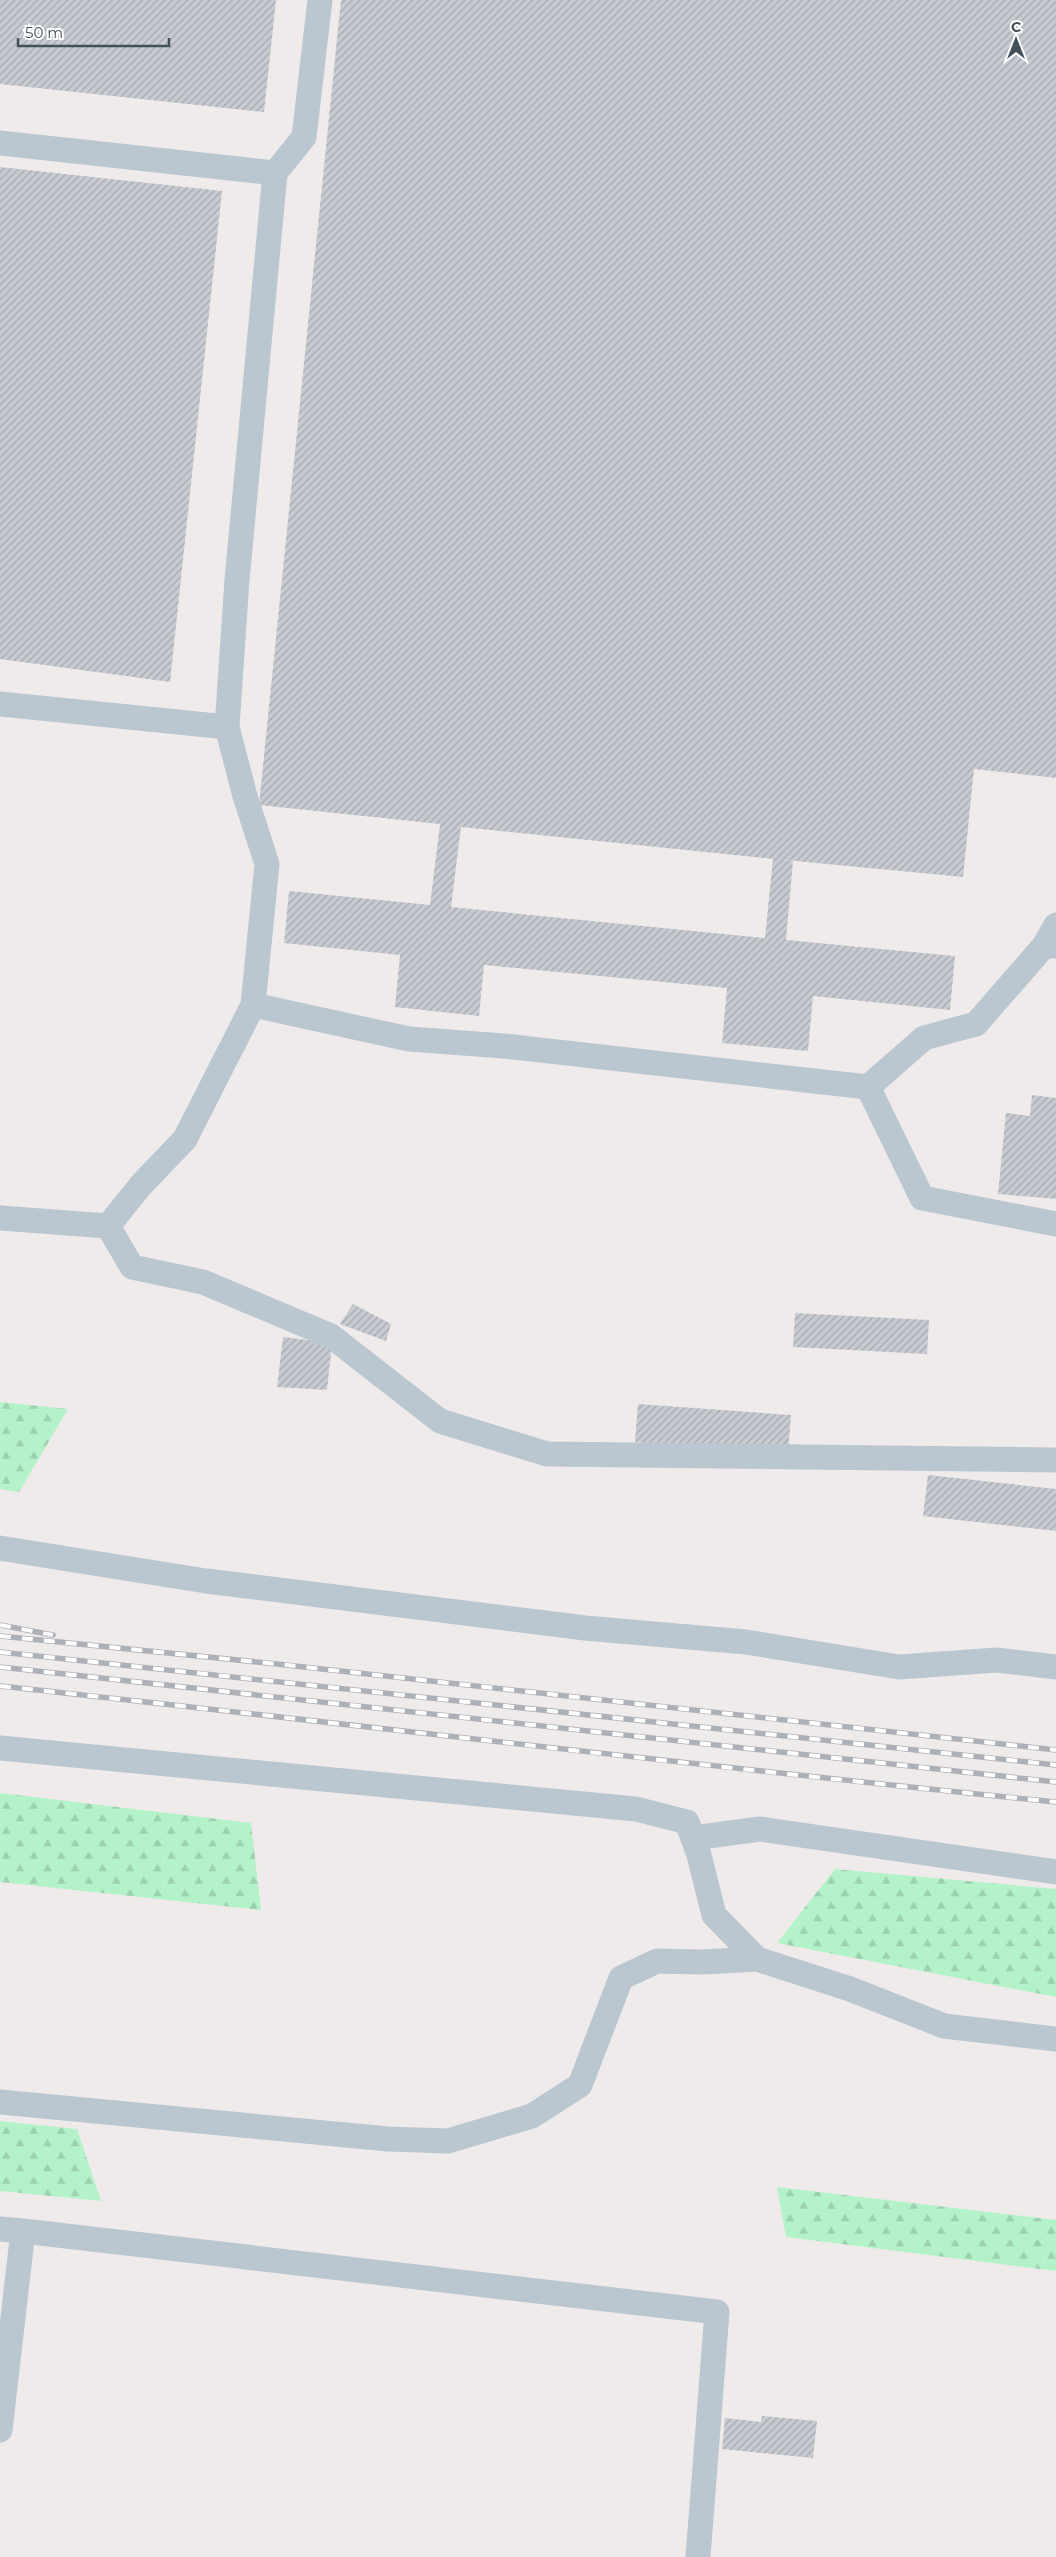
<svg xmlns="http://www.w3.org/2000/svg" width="1056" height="2557" viewBox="0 0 1056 2557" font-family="Montserrat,sans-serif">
<defs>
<pattern id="forest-firs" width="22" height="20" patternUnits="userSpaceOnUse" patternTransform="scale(1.25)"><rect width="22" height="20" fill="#b4f2c9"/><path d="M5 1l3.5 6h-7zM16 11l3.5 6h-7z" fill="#9cd1af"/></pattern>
<pattern id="building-hatch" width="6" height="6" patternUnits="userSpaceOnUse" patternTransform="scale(1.25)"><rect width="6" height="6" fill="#c8cbd1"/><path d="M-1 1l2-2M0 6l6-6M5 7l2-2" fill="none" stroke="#a4a7ad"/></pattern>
</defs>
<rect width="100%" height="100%" fill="#efebeb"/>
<path fill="url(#forest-firs)" d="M0 1402 68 1409 19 1492 0 1489Z
M0 1793 251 1823 261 1910 0 1882Z
M835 1869 1056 1889V1997L777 1943Z
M0 2121 77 2129 101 2201 0 2191Z
M777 2187 1056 2220V2271L786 2237Z"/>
<path fill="url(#building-hatch)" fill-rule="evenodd" d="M0 0H276L264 112 0 84Z
M341 0H1056V778L974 769 963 877 775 859 793 861 786 940 955 956 950 1010 813 996 808 1051 722 1043 727 988 484 965 479 1016 395 1007 400 955 284 943 289 891 430 905 440 824 259 805ZM461 827 773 859 765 938 451 907Z
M0 167 222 191 170 682 0 659Z
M1032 1095 1056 1098V1199L998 1194 1006 1113 1030 1116Z
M353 1304 391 1324 386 1341 340 1324Z
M795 1313 929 1320 927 1354 793 1347Z
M283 1337 332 1343 327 1390 277 1387Z
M638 1404 791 1415 788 1453 635 1442Z
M928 1475 1056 1489V1531L923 1516Z
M762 2416 817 2421 813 2458 722 2449 725 2418 761 2422Z"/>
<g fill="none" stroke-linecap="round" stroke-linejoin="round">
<path stroke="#bbc7d0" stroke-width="25" d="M0 143 275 173 237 580 227 727 245 796 267 864 253 1005 185 1139 141 1185 108 1226 0 1218
M275 173 304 137 320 0
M0 704 227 727
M1056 925 1044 946H1056
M253 1005 409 1039 504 1046 868 1087 922 1198 1056 1224
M868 1087 924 1038 976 1024 1044 946
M108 1226 132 1267 203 1282 331 1336 440 1421 547 1454 1056 1460
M0 1548 206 1581 585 1628 746 1642 899 1667 997 1660 1056 1667
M0 1748 636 1809 687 1822 699 1855 714 1915 757 1959 850 1989 944 2026 1056 2039
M693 1838 760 1829 1056 1872
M0 2102 388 2139 448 2141 532 2116 580 2085 621 1978 657 1961 702 1962 757 1959
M0 2229 23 2231
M0 2430 23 2231 717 2312 698 2557"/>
<defs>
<path id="rail" d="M0 1625 53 1635
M0 1636 277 1664 1056 1750
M0 1652 1056 1765
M0 1667 1056 1782
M0 1686C352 1724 704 1767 1056 1802"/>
</defs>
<use href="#rail" stroke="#adb1b7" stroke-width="5.5"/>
<use href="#rail" stroke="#fff" stroke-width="4" stroke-dasharray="11" stroke-linecap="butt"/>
</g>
<g transform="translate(1016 40)" stroke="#ffffff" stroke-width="4" paint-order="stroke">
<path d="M0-4L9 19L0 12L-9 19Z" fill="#43505a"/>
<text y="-8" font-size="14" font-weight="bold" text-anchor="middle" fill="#43505a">С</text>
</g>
<path d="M18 38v8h151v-8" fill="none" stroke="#43505a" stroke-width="2.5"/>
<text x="25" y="38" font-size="15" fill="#43505a" stroke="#ffffff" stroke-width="4" paint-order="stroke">50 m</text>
</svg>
